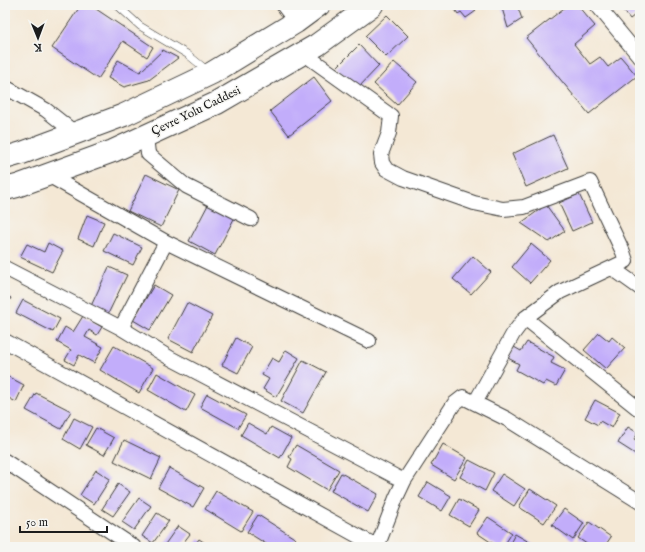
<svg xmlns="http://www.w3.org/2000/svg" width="645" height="552" viewBox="0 0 645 552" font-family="'IM FELL English',serif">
<rect width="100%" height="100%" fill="#f6f6f2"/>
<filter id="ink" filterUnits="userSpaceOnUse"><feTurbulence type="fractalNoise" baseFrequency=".025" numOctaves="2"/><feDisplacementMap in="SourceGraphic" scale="8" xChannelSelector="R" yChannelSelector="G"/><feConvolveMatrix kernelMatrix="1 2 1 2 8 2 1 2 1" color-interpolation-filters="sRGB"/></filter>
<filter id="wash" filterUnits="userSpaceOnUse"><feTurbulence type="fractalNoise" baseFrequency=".012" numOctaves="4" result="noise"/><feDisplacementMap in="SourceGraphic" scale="16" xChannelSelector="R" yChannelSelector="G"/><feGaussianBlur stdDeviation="0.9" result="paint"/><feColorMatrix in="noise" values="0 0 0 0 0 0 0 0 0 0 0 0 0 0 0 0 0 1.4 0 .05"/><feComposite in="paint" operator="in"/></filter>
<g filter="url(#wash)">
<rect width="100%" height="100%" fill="#f4e8d5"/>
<g id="blocks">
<path fill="#c2adfa" d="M81 5H90L153 47 147 57 123 41 98 79 52 48Z
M455 5H471L476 11 466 18 461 12 458 14 454 8Z
M501 5H517L522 19 508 28Z
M568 5H577L595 26 574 44 590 64 600 57 608 67 621 57 637 76 589 114 526 38Z
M619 5H640V11L630 19Z
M387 15 408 36 386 57 365 36Z
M359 45 379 66 357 89 336 68Z
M163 50 178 58 149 80 124 87 108 78 118 60 140 72Z
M394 62 417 82 397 105 374 84Z
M314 77 332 101 289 135 270 111Z
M553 135 568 168 526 187 512 154Z
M146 174 179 190 161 227 128 211Z
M579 194 592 222 572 231 559 203Z
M210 201 236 215 215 255 189 241Z
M546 205 565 231 549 242 521 223Z
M87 215 104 222 94 246 78 239Z
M113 233 142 247 133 265 104 251Z
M48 243 63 251 52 272 20 257 27 244 44 252Z
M531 244 550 260 530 283 512 267Z
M473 256 491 272 471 294 453 279Z
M109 267 127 275 108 314 91 306Z
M154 285 171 295 150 330 133 320Z
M5 294 11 298 5 308Z
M23 300 60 319 53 332 16 313Z
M187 303 212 316 193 352 168 339Z
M83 316 102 327 97 335 89 330 85 337 103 347 94 363 79 355 74 365 65 360 71 350 57 342 65 327 73 332Z
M599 333 609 341 612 337 625 348 606 369 584 350Z
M236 338 252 347 238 373 222 365Z
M527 342 554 357 551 363 565 370 556 386 546 381 543 385 516 370 519 364 508 358 514 347 521 351Z
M114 346 153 368 139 393 100 370Z
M286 350 299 358 276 397 263 389 269 379 262 375 272 358 279 362Z
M303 360 326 372 303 413 281 401Z
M157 373 195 395 186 412 148 390Z
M5 375 24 385 16 402 5 396Z
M36 393 71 411 61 429 26 410Z
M207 394 246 415 238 428 200 407Z
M595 400 620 413 612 428 600 421 598 425 585 418Z
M74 418 92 427 80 449 63 439Z
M248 423 267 434 271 427 291 438 280 458 241 435Z
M628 427 638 433 634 440 640 444V457L618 443Z
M96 428 114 438 104 455 86 445Z
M124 440 161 458 151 479 114 461Z
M443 444 467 458 454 479 431 465Z
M296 445 339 470 327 490 288 467 292 459 289 457Z
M469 460 494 473 485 491 460 477Z
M169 468 204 488 193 507 158 488Z
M96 470 110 479 94 504 80 495Z
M341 473 378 494 368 512 331 491Z
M502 474 525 489 514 506 491 491Z
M428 482 451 496 442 511 419 497Z
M118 484 130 492 113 516 102 509Z
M530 489 556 506 544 523 519 507Z
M216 491 253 512 241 531 205 509Z
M139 498 151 506 134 530 122 522Z
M459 499 479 510 469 526 450 515Z
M564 509 584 523 573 540 552 525Z
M157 513 169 521 153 543 142 536Z
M258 515 296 539 291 547H271L247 532Z
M488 517 512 533 503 547H498L477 533Z
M589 522 611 537 604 547H591L578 538Z
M178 526 190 534 180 547H163Z
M515 534 538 547H508Z
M199 539 211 547H193Z"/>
</g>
</g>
<g filter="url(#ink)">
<use href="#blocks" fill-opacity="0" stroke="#3c3b38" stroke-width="1"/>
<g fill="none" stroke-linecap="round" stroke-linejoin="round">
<defs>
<path id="lane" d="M117 5 140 26 187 54 208 71"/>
<path id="street" d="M283 5 296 22
M597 5 640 57
M303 53 391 116 389 133 381 154 382 163 386 169 403 178 474 203 503 209 524 207 590 182 623 252 626 261 560 292 525 318 513 334 475 403
M5 87 46 110 75 133
M146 136 148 154 186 186 251 219
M48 175 166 242 121 328
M166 242 369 341
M5 268 121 328 170 358 404 481
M612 268 640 288
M525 318 640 410
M5 341 378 547
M5 461 134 547
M377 547 396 498 404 481 454 404 463 397 507 419 640 502"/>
<path id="highway" d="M5 158 22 153 124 115 212 73 296 22 319 5
M5 189 17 186 113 151 217 103 317 45 372 5"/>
</defs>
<use href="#lane" stroke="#3c3b38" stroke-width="8"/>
<use href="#street" stroke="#3c3b38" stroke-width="16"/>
<use href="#highway" stroke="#3c3b38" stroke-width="24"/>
<use href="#lane" stroke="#fff" stroke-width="7"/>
<use href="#street" stroke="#fff" stroke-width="14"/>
<use href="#highway" stroke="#fff" stroke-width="22"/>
</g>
</g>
<g text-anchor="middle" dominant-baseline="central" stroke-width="3" stroke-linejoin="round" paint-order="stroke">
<g font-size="12" fill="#1c1c1c" stroke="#f6f6f2">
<text transform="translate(196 111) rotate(-26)">Çevre Yolu Caddesi</text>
</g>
</g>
<rect width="645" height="552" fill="none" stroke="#f6f6f2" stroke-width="20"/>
<g transform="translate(38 38) rotate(179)" stroke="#f6f6f2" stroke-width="3" paint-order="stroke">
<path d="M0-3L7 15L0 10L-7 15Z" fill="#1c1c1c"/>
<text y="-6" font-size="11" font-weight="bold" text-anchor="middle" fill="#1c1c1c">K</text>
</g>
<path d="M20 526v6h87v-6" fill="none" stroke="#1c1c1c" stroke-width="2"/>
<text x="26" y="526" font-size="12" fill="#1c1c1c" stroke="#f6f6f2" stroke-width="3" paint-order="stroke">50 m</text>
</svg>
